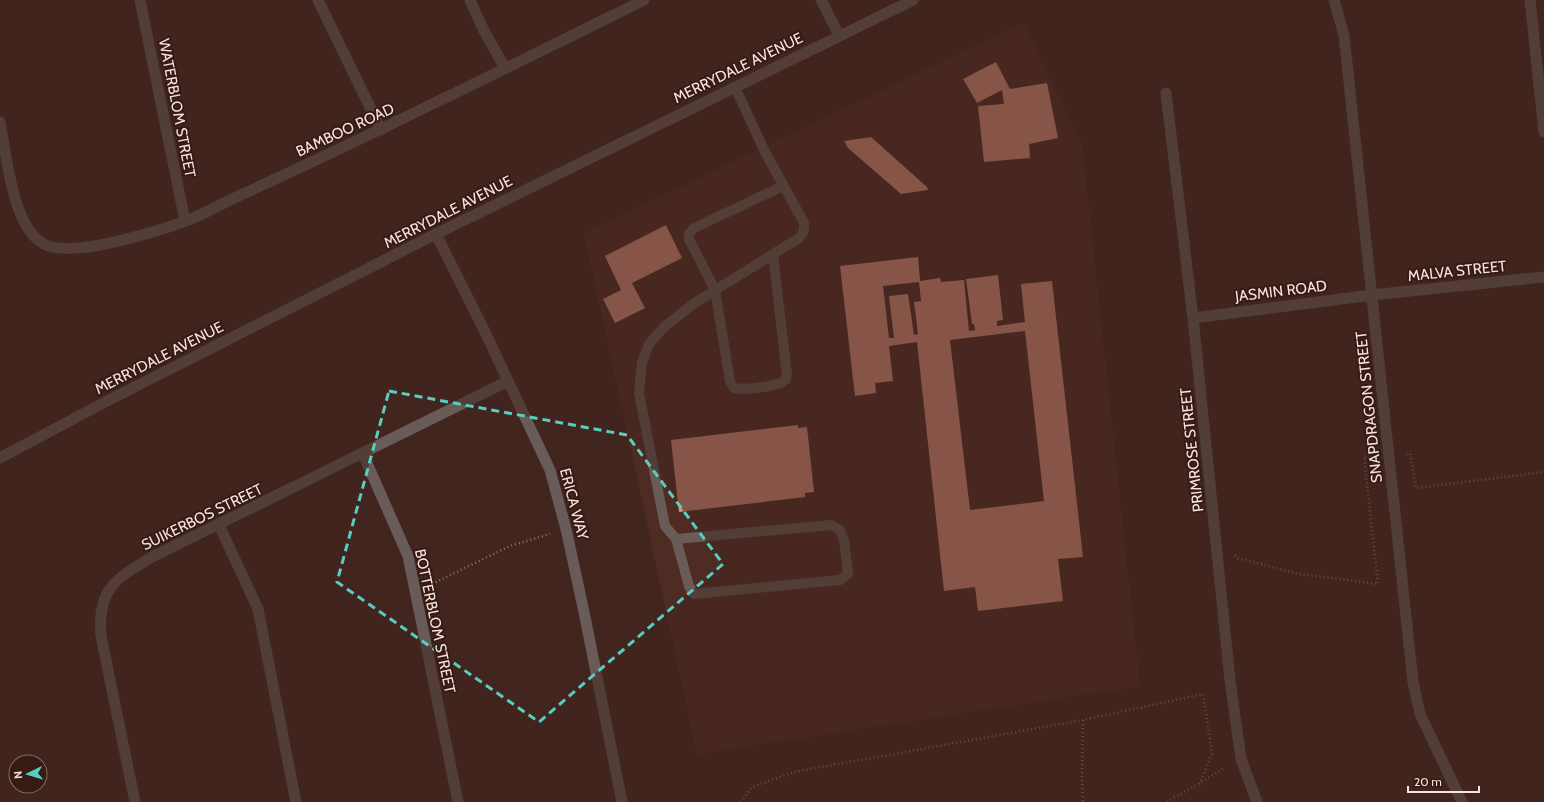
<svg xmlns="http://www.w3.org/2000/svg" width="1544" height="802" viewBox="0 0 1544 802" font-family="Cabin,sans-serif">
<rect width="100%" height="100%" fill="#41251e"/>
<path fill="#4e2c23" d="M1023 23 1082 144 1140 686 697 754 584 233Z"/>
<path fill="#da907c" fill-rule="evenodd" d="M996 62 1010 89 1047 83 1058 138 1029 144 1030 158 984 162 978 106 1004 104 1002 90 977 103 963 79Z
M871 137 927 187 928 190 901 194 848 148 844 141Z
M666 225 682 258 632 283 645 308 615 323 603 299 621 290 605 256Z
M918 257 920 281 940 278 941 282 964 280 969 331 975 330 974 324H972L966 279 998 275 1003 320 997 321V326L1025 322 1021 284 1052 281 1083 557 1058 559 1063 601 978 611 975 587 944 591 917 342 889 346 893 381 875 383 876 393 855 396 840 266ZM919 282 921 301 914 302 918 334 914 335 908 294 889 296 894 338H889L883 286ZM1025 331 1044 501 970 510 950 340Z
M798 425V428L807 427 814 492 805 493V497L679 512 671 440Z"/>
<g fill="none" stroke-linecap="round" stroke-linejoin="round">
<path stroke="#907872" stroke-width="2.5" stroke-dasharray="1 3" stroke-linecap="butt" d="M1406 454H1410L1416 488 1544 472
M1235 555 1238 558 1299 574 1378 584 1364 457 1371 456
M432 584 510 546 550 534
M1083 720 1082 777 1083 802
M741 802 752 787 794 772 1083 720 1203 694 1212 754 1199 785
M1167 802 1225 768"/>
<path stroke="#695b57" stroke-width="10" d="M773 254 786 367C787 371 787 376 786 379 782 387 742 390 734 388L730 381 715 290 689 239V234L694 228 783 186
M676 539 831 525 840 530 844 540 848 574 840 580 694 594 689 586 676 539 665 526 639 393 642 363 649 344 664 327 696 302 799 238 804 231V223L765 152 735 87"/>
<path stroke="#695b57" stroke-width="11" d="M140 0 185 221
M318 0 381 130
M470 0 484 31 505 68
M821 0 839 35
M1334 0 1344 35 1413 682 1420 714 1462 802
M1530 0 1544 132
M1166 93 1193 318 1230 680 1241 759 1257 802
M0 122C7 156 12 227 44 244 70 259 155 232 183 222 198 217 212 209 226 202 256 188 286 174 316 160 426 108 535 54 644 0
M436 234 485 332 550 470 566 529 584 612 622 802
M1193 318 1372 295 1544 277
M363 454 408 556 458 802
M219 525 258 609 296 802
M135 802 101 636C97 589 115 579 152 557L508 381"/>
<path stroke="#695b57" stroke-width="11" d="M0 458 109 400 436 234 913 0"/>
</g>
<path d="M0 0H1544V802H0ZM389 391 627 435 723 564 539 722 337 582Z" fill="#41251e" fill-opacity=".55" fill-rule="evenodd"/>
<path fill="none" stroke="#57cec1" stroke-width="3" stroke-dasharray="8 5" stroke-linejoin="round" d="M389 391 627 435 723 564 539 722 337 582Z"/>
<g text-anchor="middle" dominant-baseline="central" stroke-width="4" stroke-linejoin="round" paint-order="stroke">
<g font-size="15" fill="#f6e3de" stroke="#361b14">
<text transform="translate(738 68) rotate(-26)">MERRYDALE AVENUE</text>
<text transform="translate(177 108) rotate(79)">WATERBLOM STREET</text>
<text transform="translate(345 130) rotate(-25)">BAMBOO ROAD</text>
<text transform="translate(448 212) rotate(-27)">MERRYDALE AVENUE</text>
<text transform="translate(1457 271) rotate(-6)">MALVA STREET</text>
<text transform="translate(1281 291) rotate(-7)">JASMIN ROAD</text>
<text transform="translate(159 358) rotate(-27)">MERRYDALE AVENUE</text>
<text transform="translate(1369 407) rotate(-96)">SNAPDRAGON STREET</text>
<text transform="translate(1192 450) rotate(-96)">PRIMROSE STREET</text>
<text transform="translate(574 504) rotate(75)">ERICA WAY</text>
<text transform="translate(202 517) rotate(-26)">SUIKERBOS STREET</text>
<text transform="translate(435 621) rotate(78)">BOTTERBLOM STREET</text>
</g>
</g>
<g transform="translate(28 774) rotate(265)"><circle r="19" fill="#361b14" stroke="#836b65"/>
<path d="M0-3L7 15L0 10L-7 15Z" fill="#57cec1"/>
<text y="-6" font-size="11" font-weight="bold" text-anchor="middle" fill="#f6e3de">N</text>
</g>
<path d="M1408 786v6h71v-6" fill="none" stroke="#f6e3de" stroke-width="2"/>
<text x="1414" y="786" font-size="12" fill="#f6e3de" stroke="#361b14" stroke-width="3" paint-order="stroke">20 m</text>
</svg>
